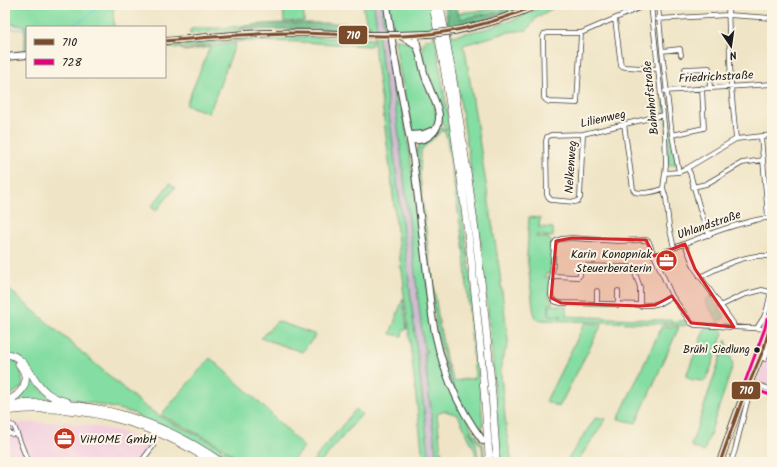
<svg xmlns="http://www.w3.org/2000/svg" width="777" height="467" viewBox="0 0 777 467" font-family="Kalam,sans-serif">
<rect width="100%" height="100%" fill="#fcf5e5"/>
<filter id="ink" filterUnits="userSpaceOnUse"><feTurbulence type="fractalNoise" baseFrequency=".025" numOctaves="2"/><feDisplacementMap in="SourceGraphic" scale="8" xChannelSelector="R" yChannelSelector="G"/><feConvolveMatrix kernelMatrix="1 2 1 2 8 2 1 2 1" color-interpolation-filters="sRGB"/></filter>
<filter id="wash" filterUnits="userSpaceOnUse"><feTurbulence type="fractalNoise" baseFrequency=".012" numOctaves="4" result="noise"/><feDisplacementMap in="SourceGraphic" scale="16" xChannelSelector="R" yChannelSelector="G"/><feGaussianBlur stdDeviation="0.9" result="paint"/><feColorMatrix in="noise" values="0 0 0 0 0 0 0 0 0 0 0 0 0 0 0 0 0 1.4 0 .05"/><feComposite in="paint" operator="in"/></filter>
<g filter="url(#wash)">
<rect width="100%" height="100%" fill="#efe4c5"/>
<path fill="#f3cfe0" d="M766 358 772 360V386L758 381Z
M13 420 14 423 57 422 81 424 123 432 153 446 140 462H5V422Z"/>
<path fill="#cfbdcf" d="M374 5H381L391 72 424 349H426L427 352 424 353 437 462H430L391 129Z"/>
<path fill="#84dda3" stroke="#507c60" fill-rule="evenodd" d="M5 5H108V6L113 5 114 27H27V52L25 53V26L11 24 5 21Z
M283 5H303L304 21 284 22Z
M370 5H374L391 129 430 462H429L422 450 407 316 403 287 404 284 402 270 401 268 392 187V184L390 169 383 111 376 63 373 30 366 20 363 8 364 6Z
M381 5H385L409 148 434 339 471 428 483 445 485 462H483L482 447 469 430 476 443 479 462H476L475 451 458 415 445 411 437 414 442 462H437L424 352H427L426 349H424L395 102Z
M389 5H430C445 97 460 188 471 281 476 329 479 377 483 426H482L483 438 475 427 452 385 437 335 417 170C417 164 416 157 417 151 419 140 432 135 440 128H443L445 130 447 129 442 123C439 105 413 52 426 39L434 38 432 30 394 32ZM442 131 445 132 447 138 463 244 475 378 454 381 447 363 440 329 428 247 420 175 421 151 425 146Z
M444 5H447L449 14 448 20 452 36 485 29 515 19 546 5H559L537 17 527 30 509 32 463 45V49H465L499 267 508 340V345L502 359 501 367V375L507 437 512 462H502L500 453H499C495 389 490 326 483 263 473 176 459 91 444 5Z
M508 5C512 6 522 5 528 5 504 15 481 22 456 26L485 19 509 10 505 9 499 12 461 19 458 13 490 10Z
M254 25 241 28 239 29 240 30 190 34 189 33 191 29 196 28H217Z
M262 37H311L372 39V45L369 46 302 42 255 41 222 42 189 47H185V43Z
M395 39C402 39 410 44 415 48L435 107 437 118 433 126 428 130 416 132 412 130 398 62Z
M236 43 209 113 186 105 210 47 185 51 179 48H165V45L176 44 186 50 200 47Z
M663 96H666L676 165H668V141Z
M170 183 175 188 156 211 151 207Z
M529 217 540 218 539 227 553 228V237L537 235 536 237 549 238V240L552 242 550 274H546L544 277H550L549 297 553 303H549V316H562L549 315 550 305 566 306V316L683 321 684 320 687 323 685 326 671 324 539 320 537 319 534 316 527 255Z
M5 286 143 405C167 423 195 432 220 447L222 450 218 455 219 456 222 452 225 450 240 462H225L214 454V451H212L211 452 139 417 133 413 118 409 92 403 60 397 49 391 5 351Z
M711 296 725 317 718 322 705 301Z
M403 299 407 329 403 331 402 336 390 334Z
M277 321 316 335 302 352 261 338Z
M585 323 602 324 559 407 546 401Z
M662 326 679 327 636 423 618 419Z
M705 328 721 329 723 333 710 370 705 381 692 380 686 376Z
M726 340 733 365 704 452 691 446Z
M5 354C24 358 27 373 38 386 43 392 49 396 56 400L13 401C17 398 20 396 23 392 34 376 22 359 5 356Z
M5 358C22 362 21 370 23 386L5 400Z
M210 358 261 404 304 447 291 462H242C218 441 189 430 161 415Z
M356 409 362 414 321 462H312Z
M596 417 606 419 577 462H566Z"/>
<path fill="#6bbc89" stroke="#446c52" d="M447 5H457L458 13 461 19 499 12 505 9 510 10 480 21 449 27Z
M301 23H330L365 24 369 26 371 31 302 29 240 30 239 29C249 23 287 23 301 23Z"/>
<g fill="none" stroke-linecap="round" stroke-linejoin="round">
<path stroke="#60b8de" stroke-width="1" d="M5 27 14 29H27
M65 27C76 26 92 13 101 5"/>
</g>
</g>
<g filter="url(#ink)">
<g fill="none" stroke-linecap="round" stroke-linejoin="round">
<defs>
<path id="street" d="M651 5 665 133 666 165 663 188
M658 5 662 51 672 135 679 172
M728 5 731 86 736 139
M615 19 621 66 626 67 658 69
M657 19 728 15 772 18
M581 33 577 103 549 102 546 100 544 98 543 37 544 34 548 33H581L644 6 651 5
M662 51 680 49 681 55
M685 69 709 68 710 88
M665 91 772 84
M624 124 633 189 635 192C642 194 658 192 663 188
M583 134 580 198 578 201 575 202 551 200 547 195 546 141 547 137 551 135 583 134 663 115
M672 135 704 128 702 88
M761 137 768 217
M687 168 690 173 701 213 709 235
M665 173 679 172 684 170 736 139 772 135
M693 187 706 184 742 163 763 160
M663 188 666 198 669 226 674 248
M685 244 695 269 733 323 734 327
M654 256C692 241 731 223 772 217
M552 276 578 277 580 275V269L582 266 630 267 633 268 640 287V306
M700 277C720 267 750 251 772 257
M672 296 660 303 651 305 561 303C555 302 552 301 551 295L554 244 556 241 561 239 572 238 617 241 646 240 649 242 650 245 657 262 672 296 691 323 695 325 770 329
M597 304V291
M618 305V291
M720 306 743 295 762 290 770 292
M757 328 764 317 767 309 772 287
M760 357 765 359 772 339
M750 382 772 390
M17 435C11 434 8 434 6 428L7 425H11L14 426 28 462
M141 462 153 446
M731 462 735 450 748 398"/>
<path id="secondary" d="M387 5 394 54 413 157 432 316C439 362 455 404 483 441
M454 31C483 25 510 17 537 5
M396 35 429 34
M401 36 412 42 417 47
M165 41C200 38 235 34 270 33 303 32 336 34 369 35
M5 57 27 55
M410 135 424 134 431 131
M411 140C426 142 440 132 439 115 438 106 433 97 430 89 427 82 424 75 423 68 422 64 421 60 420 56 418 49 416 43 416 35
M720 462C728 439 735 417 744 395 755 370 767 345 772 319"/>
<path id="highway" d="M433 5C460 150 478 296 488 443
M440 5C467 153 487 302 496 452
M5 353C29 358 30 380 47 393 53 398 60 400 67 402
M5 402C22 395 33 381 19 364
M5 405C82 396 158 418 221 462
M5 411C77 402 152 421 212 462
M489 455V462"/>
</defs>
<use href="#street" stroke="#3c3a35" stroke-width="5.5"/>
<use href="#secondary" stroke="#3c3a35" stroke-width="8"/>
<use href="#highway" stroke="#3c3a35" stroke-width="8"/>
<use href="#street" stroke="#fff" stroke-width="4"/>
<use href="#secondary" stroke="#fff" stroke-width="6"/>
<use href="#highway" stroke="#fff" stroke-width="7"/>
<defs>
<path id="secondary-bridge" d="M429 34 454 31
M369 35H396"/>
<path id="highway-bridge" d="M488 443 489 455
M496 452V462"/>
</defs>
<use href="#secondary-bridge" stroke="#3c3a35" stroke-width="8" stroke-linecap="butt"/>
<use href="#highway-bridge" stroke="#3c3a35" stroke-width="8" stroke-linecap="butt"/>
<use href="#secondary-bridge" stroke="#fff" stroke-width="6"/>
<use href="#highway-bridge" stroke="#fff" stroke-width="7"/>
<defs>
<path id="bus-1" d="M165 41C208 37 252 33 295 33 331 33 366 37 402 36 449 34 494 24 537 5
M720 462 741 403 764 348 772 319"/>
<path id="bus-2" d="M767 318 765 328 745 382 746 385 748 387 770 395"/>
</defs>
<use href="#bus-1" stroke="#fcf5e5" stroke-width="6"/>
<use href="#bus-2" stroke="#fcf5e5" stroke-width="6"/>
<use href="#bus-1" stroke="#7a4b2a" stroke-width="3"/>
<use href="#bus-2" stroke="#e5007d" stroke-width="3"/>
</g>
</g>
<path fill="#d62828" fill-opacity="0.2" stroke="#d62828" stroke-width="3" stroke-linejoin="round" d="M572 238 646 240 654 256 685 244 695 269 734 327 691 323 672 296 655 305 640 306 561 303 551 298 556 241Z"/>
<defs>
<symbol id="office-disc" viewBox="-11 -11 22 22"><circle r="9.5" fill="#c8321e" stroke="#fcf5e5"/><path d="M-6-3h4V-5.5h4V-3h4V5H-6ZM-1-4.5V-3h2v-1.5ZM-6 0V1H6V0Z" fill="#fff"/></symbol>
</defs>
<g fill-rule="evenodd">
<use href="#office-disc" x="654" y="248" width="25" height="25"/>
<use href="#office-disc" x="52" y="426" width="25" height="25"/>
</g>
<circle fill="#1c1c1c" stroke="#fcf5e5" stroke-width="1.5" cx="757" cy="350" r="3.5"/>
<g text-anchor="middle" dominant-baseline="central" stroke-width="4" stroke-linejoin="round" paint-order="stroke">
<g font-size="11" fill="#1c1c1c" stroke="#fcf5e5" text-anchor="end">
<text x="750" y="350">Brühl Siedlung</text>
</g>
<g font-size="12" fill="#1c1c1c" stroke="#fcf5e5">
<text transform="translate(716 77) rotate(-3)">Friedrichstraße</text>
<text transform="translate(651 98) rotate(-96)">Bahnhofstraße</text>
<text transform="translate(603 119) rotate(-13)">Lilienweg</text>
<text transform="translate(571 167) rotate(-86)">Nelkenweg</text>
<text transform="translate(709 225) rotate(-19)">Uhlandstraße</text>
</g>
<g font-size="12" fill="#1c1c1c" stroke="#fcf5e5" text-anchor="end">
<text x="652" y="254">Karin Konopniak<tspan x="652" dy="14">Steuerberaterin</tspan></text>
<text x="80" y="439" text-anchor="start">ViHOME GmbH</text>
</g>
</g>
<g stroke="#fcf5e5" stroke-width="1.5">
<rect x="338" y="25" width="30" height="20" rx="4" fill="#7a4b2a"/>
<rect x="731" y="381" width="30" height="19" rx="4" fill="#7a4b2a"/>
</g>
<g font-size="11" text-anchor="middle" font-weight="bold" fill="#fff">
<text x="353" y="39">710</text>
<text x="746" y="394">710</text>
</g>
<rect width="777" height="467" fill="none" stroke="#fcf5e5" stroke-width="20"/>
<rect x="26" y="26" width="140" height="52" fill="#fcf5e5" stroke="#a29e95"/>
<rect x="34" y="39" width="20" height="6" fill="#7a4b2a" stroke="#a29e95"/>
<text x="62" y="46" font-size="12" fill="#1c1c1c">710</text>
<rect x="34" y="59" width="20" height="6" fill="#e5007d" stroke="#a29e95"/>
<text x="62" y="66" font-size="12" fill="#1c1c1c">728</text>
<g transform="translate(731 46) rotate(167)" stroke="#fcf5e5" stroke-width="3" paint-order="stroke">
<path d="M0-3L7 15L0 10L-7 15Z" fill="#1c1c1c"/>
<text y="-6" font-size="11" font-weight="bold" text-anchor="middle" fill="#1c1c1c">N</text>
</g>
</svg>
